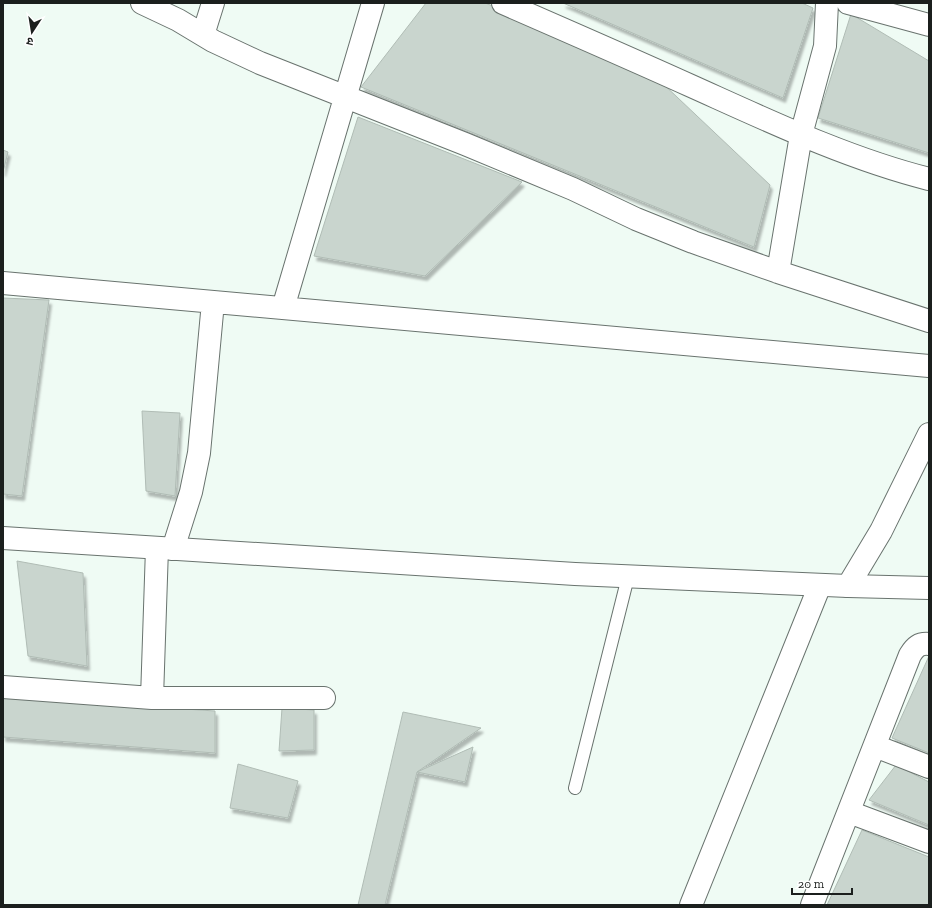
<svg xmlns="http://www.w3.org/2000/svg" width="932" height="908" viewBox="0 0 932 908" font-family="'Zilla Slab','Noto Sans Devanagari',serif">
<defs>
<filter id="shadow"><feDropShadow dx="2.5" dy="4.5" stdDeviation="1" flood-color="#0004"/></filter>
</defs>
<rect width="100%" height="100%" fill="#effbf4"/>
<path fill="#c9d5ce" stroke="#b0bcb5" filter="url(#shadow)" d="M426 3H485L641 63 770 185 754 247 361 87Z
M563 3H802L813 8 783 98Z
M851 14 929 61V153L818 118Z
M358 117 522 182 425 276 314 256Z
M3 150 8 152 3 172Z
M3 298 49 300 22 496 3 494Z
M142 411 180 413 175 496 146 491Z
M17 561 83 573 87 666 28 656Z
M929 656V753L892 738Z
M3 697 215 711V753L3 737Z
M282 708 314 710V750L279 751Z
M403 712 481 728 417 772 385 905H358Z
M473 747 465 782 417 772Z
M238 764 298 781 288 818 230 808Z
M896 765 929 782V825L869 800Z
M862 830 929 857V905H827Z"/>
<g fill="none" stroke-linecap="round" stroke-linejoin="round">
<defs>
<path id="service" d="M575 788 628 577"/>
<path id="minor" d="M142 3 178 20 213 41 260 63 465 144 573 189 636 219 693 242 778 272 929 321
M503 3C565 30 627 57 689 85 767 120 846 158 929 179
M848 3 929 25
M203 35 213 3
M778 272 801 135 825 46 827 3
M3 283 929 366
M283 308 373 3
M173 549 191 492 199 453 213 302
M848 586 929 588
M3 687 152 698H324
M152 698 157 548
M875 746 929 767
M849 812 929 842
M691 905 820 585
M812 905 910 655C915 647 919 643 929 644"/>
<path id="secondary" d="M3 538 575 574 848 586 881 531 929 434"/>
</defs>
<use href="#service" stroke="#69736e" stroke-width="14"/>
<use href="#minor" stroke="#69736e" stroke-width="24"/>
<use href="#secondary" stroke="#69736e" stroke-width="24"/>
<use href="#service" stroke="#fff" stroke-width="12"/>
<use href="#minor" stroke="#fff" stroke-width="22"/>
<use href="#secondary" stroke="#fff" stroke-width="22"/>
</g>
<rect width="932" height="908" fill="none" stroke="#1b1f1d" stroke-width="8"/>
<g transform="translate(32 32) rotate(192)" stroke="#ffffff" stroke-width="3" paint-order="stroke">
<path d="M0-3L7 15L0 10L-7 15Z" fill="#1b1f1d"/>
<text y="-6" font-size="11" font-weight="bold" text-anchor="middle" fill="#1b1f1d">उ</text>
</g>
<path d="M792 888v6h60v-6" fill="none" stroke="#1b1f1d" stroke-width="2"/>
<text x="798" y="888" font-size="12" fill="#1b1f1d" stroke="#ffffff" stroke-width="3" paint-order="stroke">20 m</text>
</svg>
